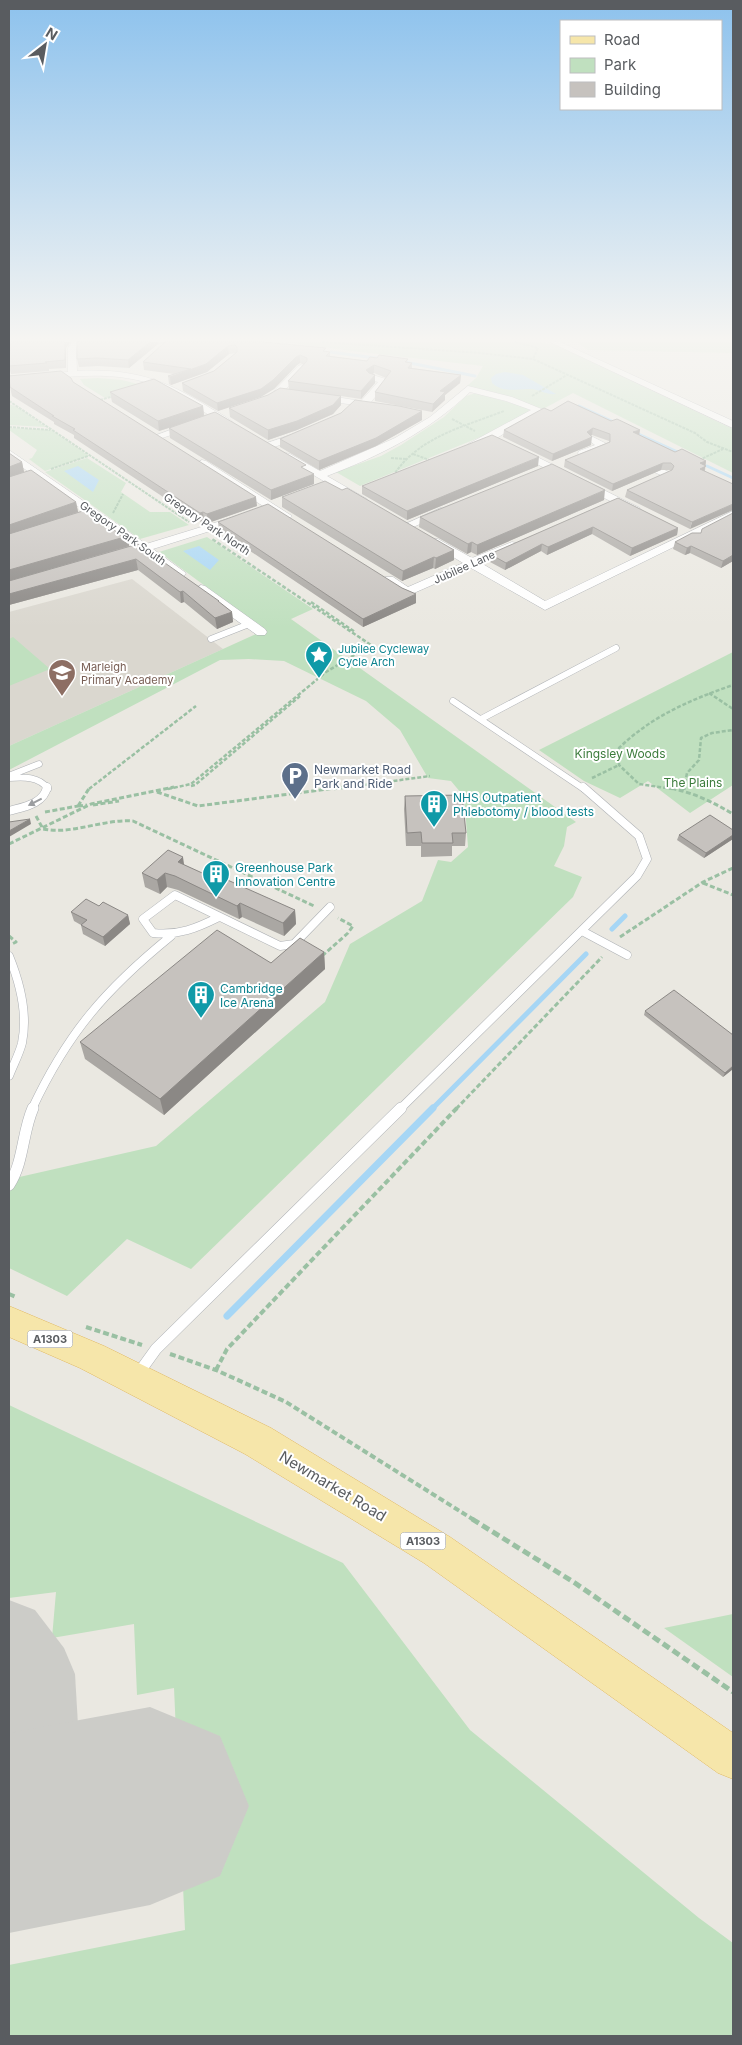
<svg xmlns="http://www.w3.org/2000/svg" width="742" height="2045" viewBox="0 0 742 2045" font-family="Inter,sans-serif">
<rect width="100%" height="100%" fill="#eae8e1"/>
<path fill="#dad7cf" d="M132 579 223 649 9 746V612Z"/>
<path fill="#c0e0bf" d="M284 342H530L554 344 733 429V473L573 393 543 409 496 393 467 386 476 378 483 366 360 352Z
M576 342H733V353L588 350Z
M98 378 122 380 146 386 105 398 84 385 80 379Z
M476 393 525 407 529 410 528 412 483 436 360 486 336 472 381 456 401 445 444 417 466 396Z
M9 404 17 407 46 427 9 425Z
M9 428 51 430 89 456 45 471 29 459 32 458 37 450 9 430Z
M87 458 126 483 121 492 150 512H170L189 525 140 539 45 472Z
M207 537 313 609 291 619 576 822 567 827 564 846 554 866 582 877 573 897 191 1269 127 1239 67 1296 9 1268V1185L15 1178 156 1146 325 1002 350 944 422 901 438 860 451 862 468 847 465 807 461 793 451 781 428 778 400 730 366 701 284 661 249 659 220 660 9 770V746L265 630 159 552Z
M13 637 50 669 9 686V639Z
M733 652V785L690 813 648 781 620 798 584 781 539 750Z
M9 1405 343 1563 470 1730 699 1918 733 1943V2036H9V1965L185 1930 174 1688 137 1695 134 1624 52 1638 56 1592 9 1598Z
M733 1614V1677L664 1628Z"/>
<path fill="#a6d6f5" d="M505 372 523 375 556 394C547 395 540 390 532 389 518 388 504 394 492 383L491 378 496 374Z
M78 466 99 480 93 492 64 471Z
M199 546 219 560 210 570 183 551Z"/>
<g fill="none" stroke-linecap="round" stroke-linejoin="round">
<path stroke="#a6d6f5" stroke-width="3" d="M331 352 383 359
M405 362 475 376
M579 406 616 423
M634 432 682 454
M707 466 733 478"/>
<path stroke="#a6d6f5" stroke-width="5" d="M612 929 625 916
M432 1109 586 954"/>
<path stroke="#a6d6f5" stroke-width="7" d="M227 1316 433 1108"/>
<path fill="#ccccc8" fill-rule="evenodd" d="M9 1600 35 1610 64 1648 75 1674 80 1759 69 1786 37 1849 9 1860Z"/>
<path fill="#ccccc8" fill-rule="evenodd" d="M150 1707 220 1736 249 1806 220 1876 150 1905 9 1933V1733Z"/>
<defs>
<path id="service-far2" d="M211 639 249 624
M453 701 584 789
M481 719 616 648
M11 775 39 764
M9 778C23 777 39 776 48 789"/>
<path id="service-far1" d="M9 811C23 807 44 804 47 787
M219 917C197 928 178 936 153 933L143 919 175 895 280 946 294 944 330 907
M582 931 627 955
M9 956C20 983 28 1014 22 1043 19 1055 13 1065 9 1076
M32 1109C68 1032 106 989 171 936
M400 1109 637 876 647 859 639 836 583 787"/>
<path id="service" d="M9 1185C24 1162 22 1133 33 1108
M138 1374 156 1349 401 1108"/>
<path id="minor" d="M72 342H80L76 348 77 371C131 368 165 379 210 408 219 413 229 418 236 425L235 427H227C204 412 180 394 154 385 107 368 57 379 9 382V376L68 372V348Z
M550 342H560L733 421V428Z
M301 365 306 368 304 370 281 394H275V390L298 366Z
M373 375 389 380 371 402 379 404V408L317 400 312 397 317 394 361 401 378 382 370 380 368 378Z
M468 386 512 397 544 410 495 439 472 449 468 448V444L531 410 506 401 470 392C428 432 381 455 327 476L367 499 368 501 363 504 281 456 286 453 290 454 320 471 395 438 430 417Z
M192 422 197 425 196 427 159 439 154 436Z
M303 431 308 434 307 436 268 449 263 446 264 444Z
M593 437 609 445 587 455H579L578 453 579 451 595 445 588 440Z
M519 448 640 508 642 510 640 512H632L515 453 514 451Z
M9 450 146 544 237 516 241 515 247 518 245 520 153 549 186 573 184 576H176L143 552 122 558 118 557 116 555 118 553 136 547 9 458Z
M202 460 206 461 292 516 290 518H282L198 465 197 463Z
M658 467 678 476 679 478 674 481 654 472 653 470 654 468Z
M441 508 445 509 447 511 445 513 411 528H403L401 526Z
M733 511V518L545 610 471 568 407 596 383 580 385 577H393L408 587 463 563 430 543 428 541 430 539H438L472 558 512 542 516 543 518 545 516 547 481 563 545 601Z
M201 585 205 586 265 629 267 632 265 635H257L197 592 195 589Z"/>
<path id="primary" d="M9 1306 104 1346 271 1428 450 1537 733 1733V1779L718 1773 424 1563 245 1454 80 1368 9 1337Z"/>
</defs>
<use href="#service-far2" stroke="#aeb1b5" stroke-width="7"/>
<use href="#service-far1" stroke="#aeb1b5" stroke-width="9"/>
<use href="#service" stroke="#aeb1b5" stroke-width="12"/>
<use href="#minor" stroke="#aeb1b5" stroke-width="1"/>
<use href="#primary" stroke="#e1b963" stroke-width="1"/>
<path stroke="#9ac0a3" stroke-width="2" stroke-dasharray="3 1" stroke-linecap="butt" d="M322 342 480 353 533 359 695 433 707 442 733 452
M515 342 538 348 533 359
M532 396 567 375
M100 400 114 396
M9 401 189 522
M452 419 475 431
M9 427 50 430
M413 454 432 461
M391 458 406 459
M699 460 723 449
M51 469 88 456
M393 476C418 437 463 427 504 411
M113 513 123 494"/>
<path stroke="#9ac0a3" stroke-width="2.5" stroke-dasharray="4 2" stroke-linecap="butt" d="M311 602 355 632
M709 693 733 709
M592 778 619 765
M191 786 195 785 300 696
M89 789 196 706
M168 789 191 784 326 672 371 645 212 539
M334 789 430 776
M673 789 639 784 619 765V748C652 716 690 700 733 685
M684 789 687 773 699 760 701 738 712 733 733 730"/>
<path stroke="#9ac0a3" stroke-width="3" stroke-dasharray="5 2.5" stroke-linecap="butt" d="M664 787C690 791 711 801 733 814
M684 790V787
M157 792 198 806 343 787
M93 805 119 801
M78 806 87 805
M78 806 90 787
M45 812 78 806
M36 816 43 829C72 835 102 819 133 821L314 906
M9 844 91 804 174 787
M703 883 733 895
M9 936 16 942 12 944
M620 937 703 882 733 868
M322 956 348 933 353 926 338 918
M456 1109 602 957"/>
<path stroke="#9ac0a3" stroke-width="4" stroke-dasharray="6 3" stroke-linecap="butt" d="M9 1294 16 1297
M86 1327 142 1345
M170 1354 216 1370 286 1402 474 1520
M216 1370 227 1349 457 1108"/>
<path stroke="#9ac0a3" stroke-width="5" stroke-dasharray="8 4" stroke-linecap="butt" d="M472 1519 575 1583 733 1692"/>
<use href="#service-far2" stroke="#fff" stroke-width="6"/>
<use href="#service-far1" stroke="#fff" stroke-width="8"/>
<use href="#service" stroke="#fff" stroke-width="11"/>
<use href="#minor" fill="#fff" fill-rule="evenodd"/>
<use href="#primary" fill="#f6e6aa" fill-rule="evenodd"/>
</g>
<path fill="#aaa7a3" d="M77 342H263L330 352V356L367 361 377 358 408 359 407 362 412 363V368L461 375 460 383 445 395V400L432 412 375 401V392L386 378 374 373 372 374 375 375V383L361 399 341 396V405L333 414 297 430 268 440 230 417 229 408 289 389 288 381 304 365 300 363 297 365 274 389 218 411 183 391 182 383 214 371 236 353 229 354 207 372 171 385 169 384 168 376 174 374 144 370 143 362 164 343 158 344 129 368 98 366 79 367 77 359Z
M66 348V368L49 369V371L11 374 9 366Z
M73 382 257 506 208 523 204 521 201 522 74 438V435L54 424V422L12 396 10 387Z
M110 392 203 406 204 416 314 484 271 500 170 438 169 428 159 431 112 402Z
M551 411 639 435 675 452 706 461 705 471 690 529 625 497 627 490 671 471 670 470H661L612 491 564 467 565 460 609 442V441L592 435 591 436V445L552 461 503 437 504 430Z
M422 420 376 446 319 470 280 447V439Z
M9 453 22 462 24 472 76 502 78 512 121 535 128 536 129 546 220 603 232 612 233 622 217 629 184 602 181 603 138 570 9 605Z
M538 466 407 520 362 494V486Z
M342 490 454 550V560L435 569 433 568 402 581 282 507V497Z
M618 498 678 528 677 535 630 556 592 534 547 555 541 551 505 570 490 562V554Z
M604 500 477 555 471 552 467 554 419 527 420 517Z
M218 522 402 588 416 594V603L363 627 219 530Z
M701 533 733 561 721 568 690 553 685 555 673 549 675 542Z
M405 796 466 833 465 846H452V856L421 857V846H406L404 809Z
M733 830V839L704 858 677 840 679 835Z
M184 865 211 877 295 910 296 924 284 936 242 917 239 919 178 890 167 887 160 894 145 887 142 873Z
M99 906 128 915 130 924 105 946 83 934 81 925 74 921 71 912Z
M324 952 325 969 164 1115 85 1059 80 1042 271 963Z
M645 1011 733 1069 723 1077 644 1015Z"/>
<path fill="#8b8885" d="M65 342H71L66 348V368L65 360Z
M150 342H158V344L129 368 128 360Z
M228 346 229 354 207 372 171 385 170 377 206 364Z
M300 355V363L297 365 274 389 261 397 218 411 217 403Z
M374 365V373L366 378V370Z
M375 375V383L361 399V391Z
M461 375 460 383 445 395V400L432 412 433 404 440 391Z
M341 396V405L333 414 297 430 268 440V430Z
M203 406 204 416 159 431 158 421Z
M422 411V420L376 446 319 470V461Z
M593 428 592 435 586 439 587 432Z
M640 430 639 437 633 432Z
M592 437 591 445 552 461 553 454Z
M539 457 538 466 407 520V511Z
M706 461 704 473 698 476 700 463Z
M22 462 24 472 9 478V467Z
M663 463 661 470 612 491 613 484Z
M314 474V484L271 500V490Z
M605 490 604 500 477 555V545Z
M256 497 257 506 208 523 207 514Z
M76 502 78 512 9 536V525Z
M733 504V510L690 529 692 522Z
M203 512 204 521 201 522 200 513Z
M593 527 592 534 547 555 548 547Z
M678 528 677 535 630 556 632 548Z
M128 536 129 546 9 581V570Z
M472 542 471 552 467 554 468 544Z
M542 544 541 551 505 570 506 563Z
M691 546 690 553 685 555 687 548Z
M454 550V560L435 569 436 558Z
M733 555V561L721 568 723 561Z
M434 557 433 568 402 581 403 571Z
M136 559 138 570 9 605V594Z
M183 591 184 602 181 603 180 592Z
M416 594V603L363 627V619Z
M232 612 233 622 217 629 215 618Z
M30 819 31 824 9 837V831Z
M733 835V839L704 858 706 853Z
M183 857 185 871 178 862Z
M165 873 167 887 160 894 157 880Z
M240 903 242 917 239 919 237 906Z
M295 910 296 924 284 936 283 923Z
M128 915 130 924 105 946 103 937Z
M324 952 325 969 164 1115 160 1099Z
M733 1066V1069L723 1077 725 1073Z"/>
<path fill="#c6c2be" stroke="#8b8885" d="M10 342H65V360L45 362 47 363 9 366Z
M77 342H150L128 360 97 358 77 359Z
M165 342H263L326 348 323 351 330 352 326 356 367 361 370 357 377 358 379 355 408 359 405 362 412 363 408 368 461 375 440 391 445 392 433 404 375 392 391 371 374 365 366 370 369 373 375 375 361 391 288 381 307 361V358L300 355 296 357 273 380 261 389 217 403 182 383 214 371 237 352V347L235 345 228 346 206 364 170 377 168 376 191 369 143 362Z
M61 371 71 378 73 382 256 497 207 514 203 512 200 513 73 430 75 429 52 416H54L10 387 9 376Z
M154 379 203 406 158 421 110 392Z
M280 388 341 396 333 405 297 421 268 430 229 408 268 395Z
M355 400 399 406 422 411 376 438 319 461 280 439 341 413Z
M568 401 611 421 617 419 640 430 633 432 675 452 682 449 706 461 700 463 706 466 700 469 733 484V504L692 522 627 490 672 470 674 466 671 463H663L613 484 565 460 610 442V434L593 428 587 432 592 437 553 454 504 430 544 408 551 411Z
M215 412 306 465 301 467 314 474 271 490 169 428Z
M492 435 539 457 407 511 362 486Z
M9 453 22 462 9 467Z
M552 464 605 490 477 545 472 542 468 544 420 517Z
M31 470 76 502 9 525V477Z
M325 481 342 490 347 488 454 550 436 558 434 557 403 571 282 497Z
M618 498 678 528 632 548 593 527 548 547 542 544 506 563 490 554Z
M268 504 402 588 416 594 363 619 218 522Z
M86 510 121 535 123 533 128 536 9 570V534Z
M733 513V555L723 561 691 546 687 548 675 542 692 533H701L702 529Z
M138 544 219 601H218L232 612 215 618 183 591 180 592 136 559 9 594V581Z
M462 795 466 833H452L453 843H422L421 832 407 833 405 796Z
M710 815 733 830V835L706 853 679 835Z
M30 819 9 831V822Z
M168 850 183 857 178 862 211 877 214 874 295 910 283 923 240 903 237 906 175 876 165 873 157 880 142 873Z
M86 899 99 906 103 902 128 915 103 937 81 925 87 920 71 912Z
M217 930 271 963 300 938 324 952 160 1099 80 1042Z
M674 990 733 1035V1066L725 1073 645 1011Z"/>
<defs><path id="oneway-solid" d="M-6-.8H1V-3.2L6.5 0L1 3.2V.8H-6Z" transform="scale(1.25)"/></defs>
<use fill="#9b9da0" href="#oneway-solid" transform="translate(35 802) rotate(153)"/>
<linearGradient id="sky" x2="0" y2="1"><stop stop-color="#8dc2ed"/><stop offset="0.54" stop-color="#f6f5f2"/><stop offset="1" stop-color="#f6f5f2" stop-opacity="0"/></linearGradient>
<rect width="742" height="628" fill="url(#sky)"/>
<defs>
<symbol id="sight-pin" viewBox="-11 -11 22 30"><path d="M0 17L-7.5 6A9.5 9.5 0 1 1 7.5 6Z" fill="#0f9aa8" stroke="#fff"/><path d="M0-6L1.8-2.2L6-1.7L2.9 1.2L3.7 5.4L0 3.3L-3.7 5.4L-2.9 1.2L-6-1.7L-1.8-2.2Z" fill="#fff"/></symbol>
<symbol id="school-pin" viewBox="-11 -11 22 30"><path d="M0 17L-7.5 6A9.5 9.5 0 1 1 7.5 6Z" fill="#8d6e63" stroke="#fff"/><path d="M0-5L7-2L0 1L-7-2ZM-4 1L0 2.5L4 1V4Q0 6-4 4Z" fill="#fff"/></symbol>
<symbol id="parking-pin" viewBox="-11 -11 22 30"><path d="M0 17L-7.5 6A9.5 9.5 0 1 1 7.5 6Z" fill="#5c6f8a" stroke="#fff"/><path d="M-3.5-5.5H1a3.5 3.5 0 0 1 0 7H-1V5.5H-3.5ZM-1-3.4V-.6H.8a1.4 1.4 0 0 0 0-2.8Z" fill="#fff"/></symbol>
<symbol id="building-pin" viewBox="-11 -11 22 30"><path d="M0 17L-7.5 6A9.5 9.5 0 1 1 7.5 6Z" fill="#0f9aa8" stroke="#fff"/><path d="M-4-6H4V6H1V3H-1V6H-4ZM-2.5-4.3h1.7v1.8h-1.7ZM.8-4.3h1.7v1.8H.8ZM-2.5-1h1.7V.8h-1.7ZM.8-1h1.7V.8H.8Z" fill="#fff"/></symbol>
</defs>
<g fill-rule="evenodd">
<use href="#sight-pin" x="303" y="639" width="32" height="43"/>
<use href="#school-pin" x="46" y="657" width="32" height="43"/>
<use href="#parking-pin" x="279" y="760" width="32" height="43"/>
<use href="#building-pin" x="418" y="788" width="32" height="43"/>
<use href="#building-pin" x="200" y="858" width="32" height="43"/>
<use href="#building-pin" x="185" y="979" width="32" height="43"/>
</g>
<g text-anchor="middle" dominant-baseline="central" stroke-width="4" stroke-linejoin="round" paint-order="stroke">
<g font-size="11" fill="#595c60" stroke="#fff">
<text transform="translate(207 524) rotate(34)">Gregory Park North</text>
<text transform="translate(123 533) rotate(35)">Gregory Park South</text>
<text transform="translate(464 567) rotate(-24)">Jubilee Lane</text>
</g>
<g font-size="11" fill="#0d838f" stroke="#fff" text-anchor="start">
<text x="338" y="649">Jubilee Cycleway<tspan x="338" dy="13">Cycle Arch</tspan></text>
</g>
<g font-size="11" fill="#785e54" stroke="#fff" text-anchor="start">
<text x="81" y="667">Marleigh<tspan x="81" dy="13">Primary Academy</tspan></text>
</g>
<g fill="#fff" stroke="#8b8d90" stroke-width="1">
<rect x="27.5" y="1330.5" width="45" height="17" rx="4"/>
<rect x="400.5" y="1532.5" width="45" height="17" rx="4"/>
</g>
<g font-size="11" font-weight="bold" fill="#595c60">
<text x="50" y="1339">A1303</text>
<text x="423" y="1541">A1303</text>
</g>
<g font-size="12" fill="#3c7c3c" stroke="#fff">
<text x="620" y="753">Kingsley Woods</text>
<text x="693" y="782">The Plains</text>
</g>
<g font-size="12" fill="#4e5e75" stroke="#fff" text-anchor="start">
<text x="314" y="769">Newmarket Road<tspan x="314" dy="14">Park and Ride</tspan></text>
</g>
<g font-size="12" fill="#0d838f" stroke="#fff" text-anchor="start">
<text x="453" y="797">NHS Outpatient<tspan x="453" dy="14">Phlebotomy / blood tests</tspan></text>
<text x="235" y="867">Greenhouse Park<tspan x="235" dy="14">Innovation Centre</tspan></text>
<text x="220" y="988">Cambridge<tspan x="220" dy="14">Ice Arena</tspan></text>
</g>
<g font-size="15" fill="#595c60" stroke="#fff">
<text transform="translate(333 1486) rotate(31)">Newmarket Road</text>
</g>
</g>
<rect width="742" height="2045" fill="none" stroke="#595c60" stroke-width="20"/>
<rect x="560" y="20" width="162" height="90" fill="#ffffff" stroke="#bdbebf"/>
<rect x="570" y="36" width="25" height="8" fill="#f6e6aa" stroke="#bdbebf"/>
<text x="604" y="45" font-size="15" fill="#595c60">Road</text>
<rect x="570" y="58" width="25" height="15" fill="#c0e0bf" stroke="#bdbebf"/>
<text x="604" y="70" font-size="15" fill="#595c60">Park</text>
<rect x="570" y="82" width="25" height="15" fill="#c6c2be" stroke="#bdbebf"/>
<text x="604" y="95" font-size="15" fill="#595c60">Building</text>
<g transform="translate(45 45) rotate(31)" stroke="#ffffff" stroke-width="4" paint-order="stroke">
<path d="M0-4L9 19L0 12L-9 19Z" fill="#595c60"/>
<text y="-8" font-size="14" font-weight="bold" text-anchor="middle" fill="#595c60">N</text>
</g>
</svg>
